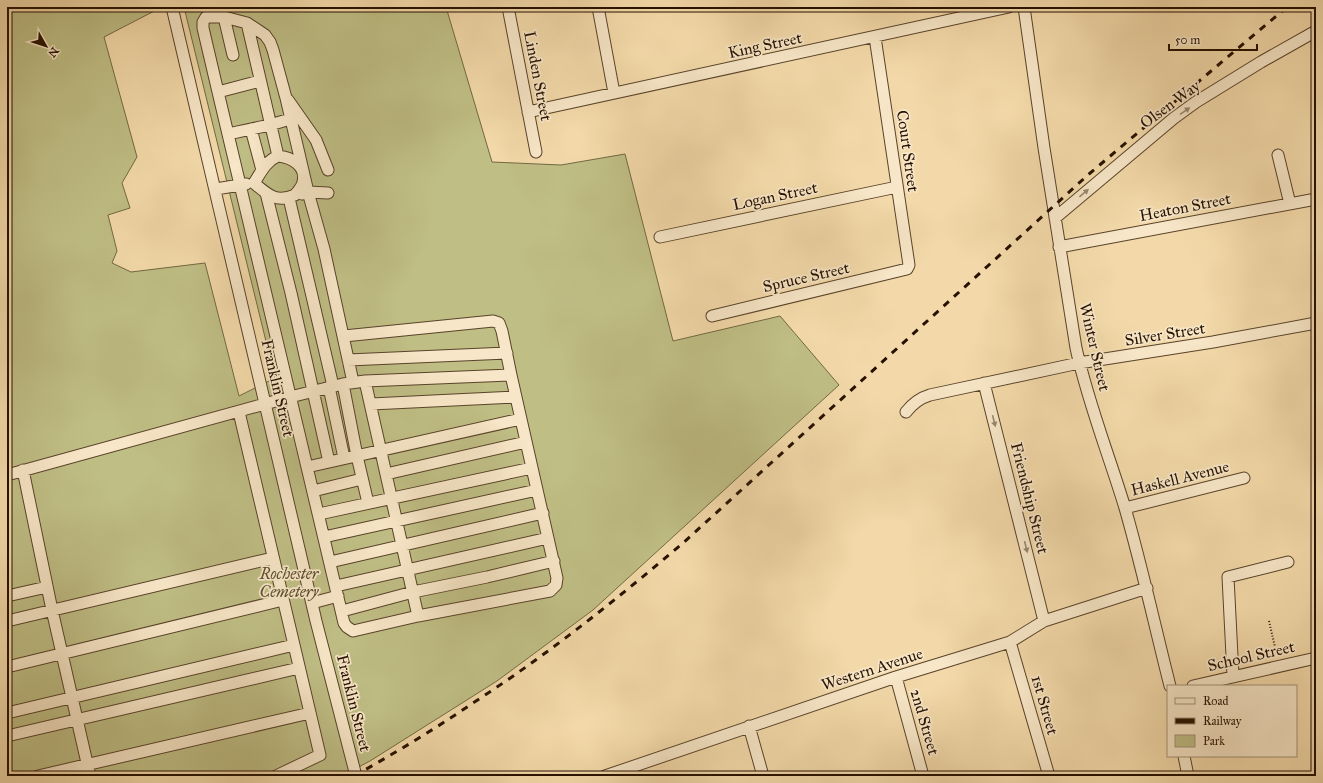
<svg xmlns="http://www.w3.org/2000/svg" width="1323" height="783" viewBox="0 0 1323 783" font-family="'IM FELL Great Primer',serif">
<rect width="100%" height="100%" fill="#f3d9a9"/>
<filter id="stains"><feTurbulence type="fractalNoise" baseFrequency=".005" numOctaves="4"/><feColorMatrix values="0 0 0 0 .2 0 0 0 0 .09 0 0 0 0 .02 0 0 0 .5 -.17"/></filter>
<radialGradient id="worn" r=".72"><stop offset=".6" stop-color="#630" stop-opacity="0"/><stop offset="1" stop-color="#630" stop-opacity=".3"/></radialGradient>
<path fill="#bfbe85" stroke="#726842" d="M7 7H162L104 37 137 157 122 183 130 208 108 215 117 251 112 263 131 272 205 263 239 396 275 378 184 7H446L492 162 561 165 625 154 673 341 780 316 839 385 593 610 497 681 370 761 342 776H7Z"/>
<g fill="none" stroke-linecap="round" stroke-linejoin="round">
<defs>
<path id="minor" d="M172 7 316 621 356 776
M508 7 536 152
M598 7 614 93
M1024 7 1044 148 1076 348C1088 403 1109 455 1125 508 1142 567 1155 627 1170 686
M224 17 233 55
M247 23 278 156
M218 92 260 81
M288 100 316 140 328 170
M528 112 1009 7
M251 129 262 170
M228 134 270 125 297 117
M1278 155 1290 204
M278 156C291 157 307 166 303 182 302 187 298 191 295 195 276 203 268 195 254 183 261 172 266 161 278 156Z
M216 189 246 184
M266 193 291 293 329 462
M302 194 308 192 328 193
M289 198 333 386
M1055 218 1174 118 1196 102 1261 62 1316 31
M660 237 897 187
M1059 247 1316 199
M712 316 907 269 909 265 875 37
M344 336 493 321 499 323 502 331 511 375 557 578 556 585 550 591 418 616 353 631 347 627 344 623 218 92 203 28V22L206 17H224L247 23 265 35 270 42 273 50 286 98 308 192 324 249 353 382
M348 360 507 353
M365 381 418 616
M984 383 1044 621
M343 384 357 456 368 503
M329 387 344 458
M371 404 516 397
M239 412 320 755 276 776
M906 412C913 403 920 398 930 395L1079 363 1213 342 1316 323
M307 467 521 419
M23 470 52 610 90 776
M386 474 526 442
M7 475 290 397 343 384 365 381 511 375
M313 491 362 479
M1125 508 1244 478
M319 514 532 468
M324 537 537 490
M330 562 543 513
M336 586 548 538
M7 596 47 587
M312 603 338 596
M342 611 413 592 487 577 554 561
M7 621 273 558
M1010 642 1049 776
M7 667 283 600
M1233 676 1228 577 1288 562
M896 677 923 776
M1193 686 1316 658
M7 713 294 645
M749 726 763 776
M7 736 299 668
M1184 756 1188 776
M38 776 310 713
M605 776 896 677 1010 642 1044 621 1147 588"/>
</defs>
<use href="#minor" stroke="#59432a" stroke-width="13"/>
<path stroke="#261100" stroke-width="2" stroke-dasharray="1 2" stroke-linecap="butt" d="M1269 621 1277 656"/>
<use href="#minor" stroke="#f7e6c7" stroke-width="11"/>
<path stroke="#261100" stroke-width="3" stroke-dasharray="7 7" stroke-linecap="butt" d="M354 776C395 753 435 729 473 703 547 655 616 600 683 543L1089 174 1287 7"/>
</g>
<defs><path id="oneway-solid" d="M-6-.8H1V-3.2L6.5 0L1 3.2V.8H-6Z"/></defs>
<g fill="#99866d">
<use href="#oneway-solid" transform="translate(1185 111) rotate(-35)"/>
<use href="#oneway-solid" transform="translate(1084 193) rotate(-40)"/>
<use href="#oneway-solid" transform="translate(994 421) rotate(76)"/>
<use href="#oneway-solid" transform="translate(1026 547) rotate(76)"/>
</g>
<g text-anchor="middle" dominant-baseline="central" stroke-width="3.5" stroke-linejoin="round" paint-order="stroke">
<g font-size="16" fill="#261100" stroke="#f7e6c7">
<text transform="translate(765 45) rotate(-12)">King Street</text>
<text transform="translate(538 76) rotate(79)">Linden Street</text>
<text transform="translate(1170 104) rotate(-36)">Olsen Way</text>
<text transform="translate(908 151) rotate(82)">Court Street</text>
<text transform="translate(775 196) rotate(-12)">Logan Street</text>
<text transform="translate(1185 207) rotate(-11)">Heaton Street</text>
<text transform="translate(806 277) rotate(-13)">Spruce Street</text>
<text transform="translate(1165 334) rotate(-9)">Silver Street</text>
<text transform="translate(1095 347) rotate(77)">Winter Street</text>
<text transform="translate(278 388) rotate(77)">Franklin Street</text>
<text transform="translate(1180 478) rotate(-14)">Haskell Avenue</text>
<text transform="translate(1030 498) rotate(76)">Friendship Street</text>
<text transform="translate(1251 656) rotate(-13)">School Street</text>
<text transform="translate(872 669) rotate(-18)">Western Avenue</text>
<text transform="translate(354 703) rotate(76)">Franklin Street</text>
<text transform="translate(1045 705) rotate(74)">1st Street</text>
<text transform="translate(925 722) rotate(74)">2nd Street</text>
</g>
<g font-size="16" font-style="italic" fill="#5c4e2f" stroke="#f7e6c7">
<text x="289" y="573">Rochester<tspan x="289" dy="18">Cemetery</tspan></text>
</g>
</g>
<rect width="1323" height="783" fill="none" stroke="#f3d9a9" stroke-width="24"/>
<rect x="8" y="8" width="1307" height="767" fill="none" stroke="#261100" stroke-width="2"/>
<rect x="12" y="12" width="1299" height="759" fill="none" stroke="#261100"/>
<rect x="1167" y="685" width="130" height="72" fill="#f7e6c7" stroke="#a39177"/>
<rect x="1175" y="698" width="20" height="6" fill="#f7e6c7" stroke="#a39177"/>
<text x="1203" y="705" font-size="12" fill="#261100">Road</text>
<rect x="1175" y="718" width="20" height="6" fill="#261100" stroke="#a39177"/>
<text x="1203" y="725" font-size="12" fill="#261100">Railway</text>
<rect x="1175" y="735" width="20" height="12" fill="#bfbe85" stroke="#a39177"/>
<text x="1203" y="745" font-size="12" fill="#261100">Park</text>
<g transform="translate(46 46) rotate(129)" stroke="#f7e6c7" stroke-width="3" paint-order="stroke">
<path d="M0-3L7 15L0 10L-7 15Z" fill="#261100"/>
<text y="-6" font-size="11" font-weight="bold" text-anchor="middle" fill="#261100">N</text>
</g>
<path d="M1169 44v6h88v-6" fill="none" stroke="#261100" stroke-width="2"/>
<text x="1175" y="44" font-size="12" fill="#261100" stroke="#f7e6c7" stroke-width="3" paint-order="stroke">50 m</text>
<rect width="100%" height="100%" filter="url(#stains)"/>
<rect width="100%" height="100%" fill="url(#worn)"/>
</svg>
